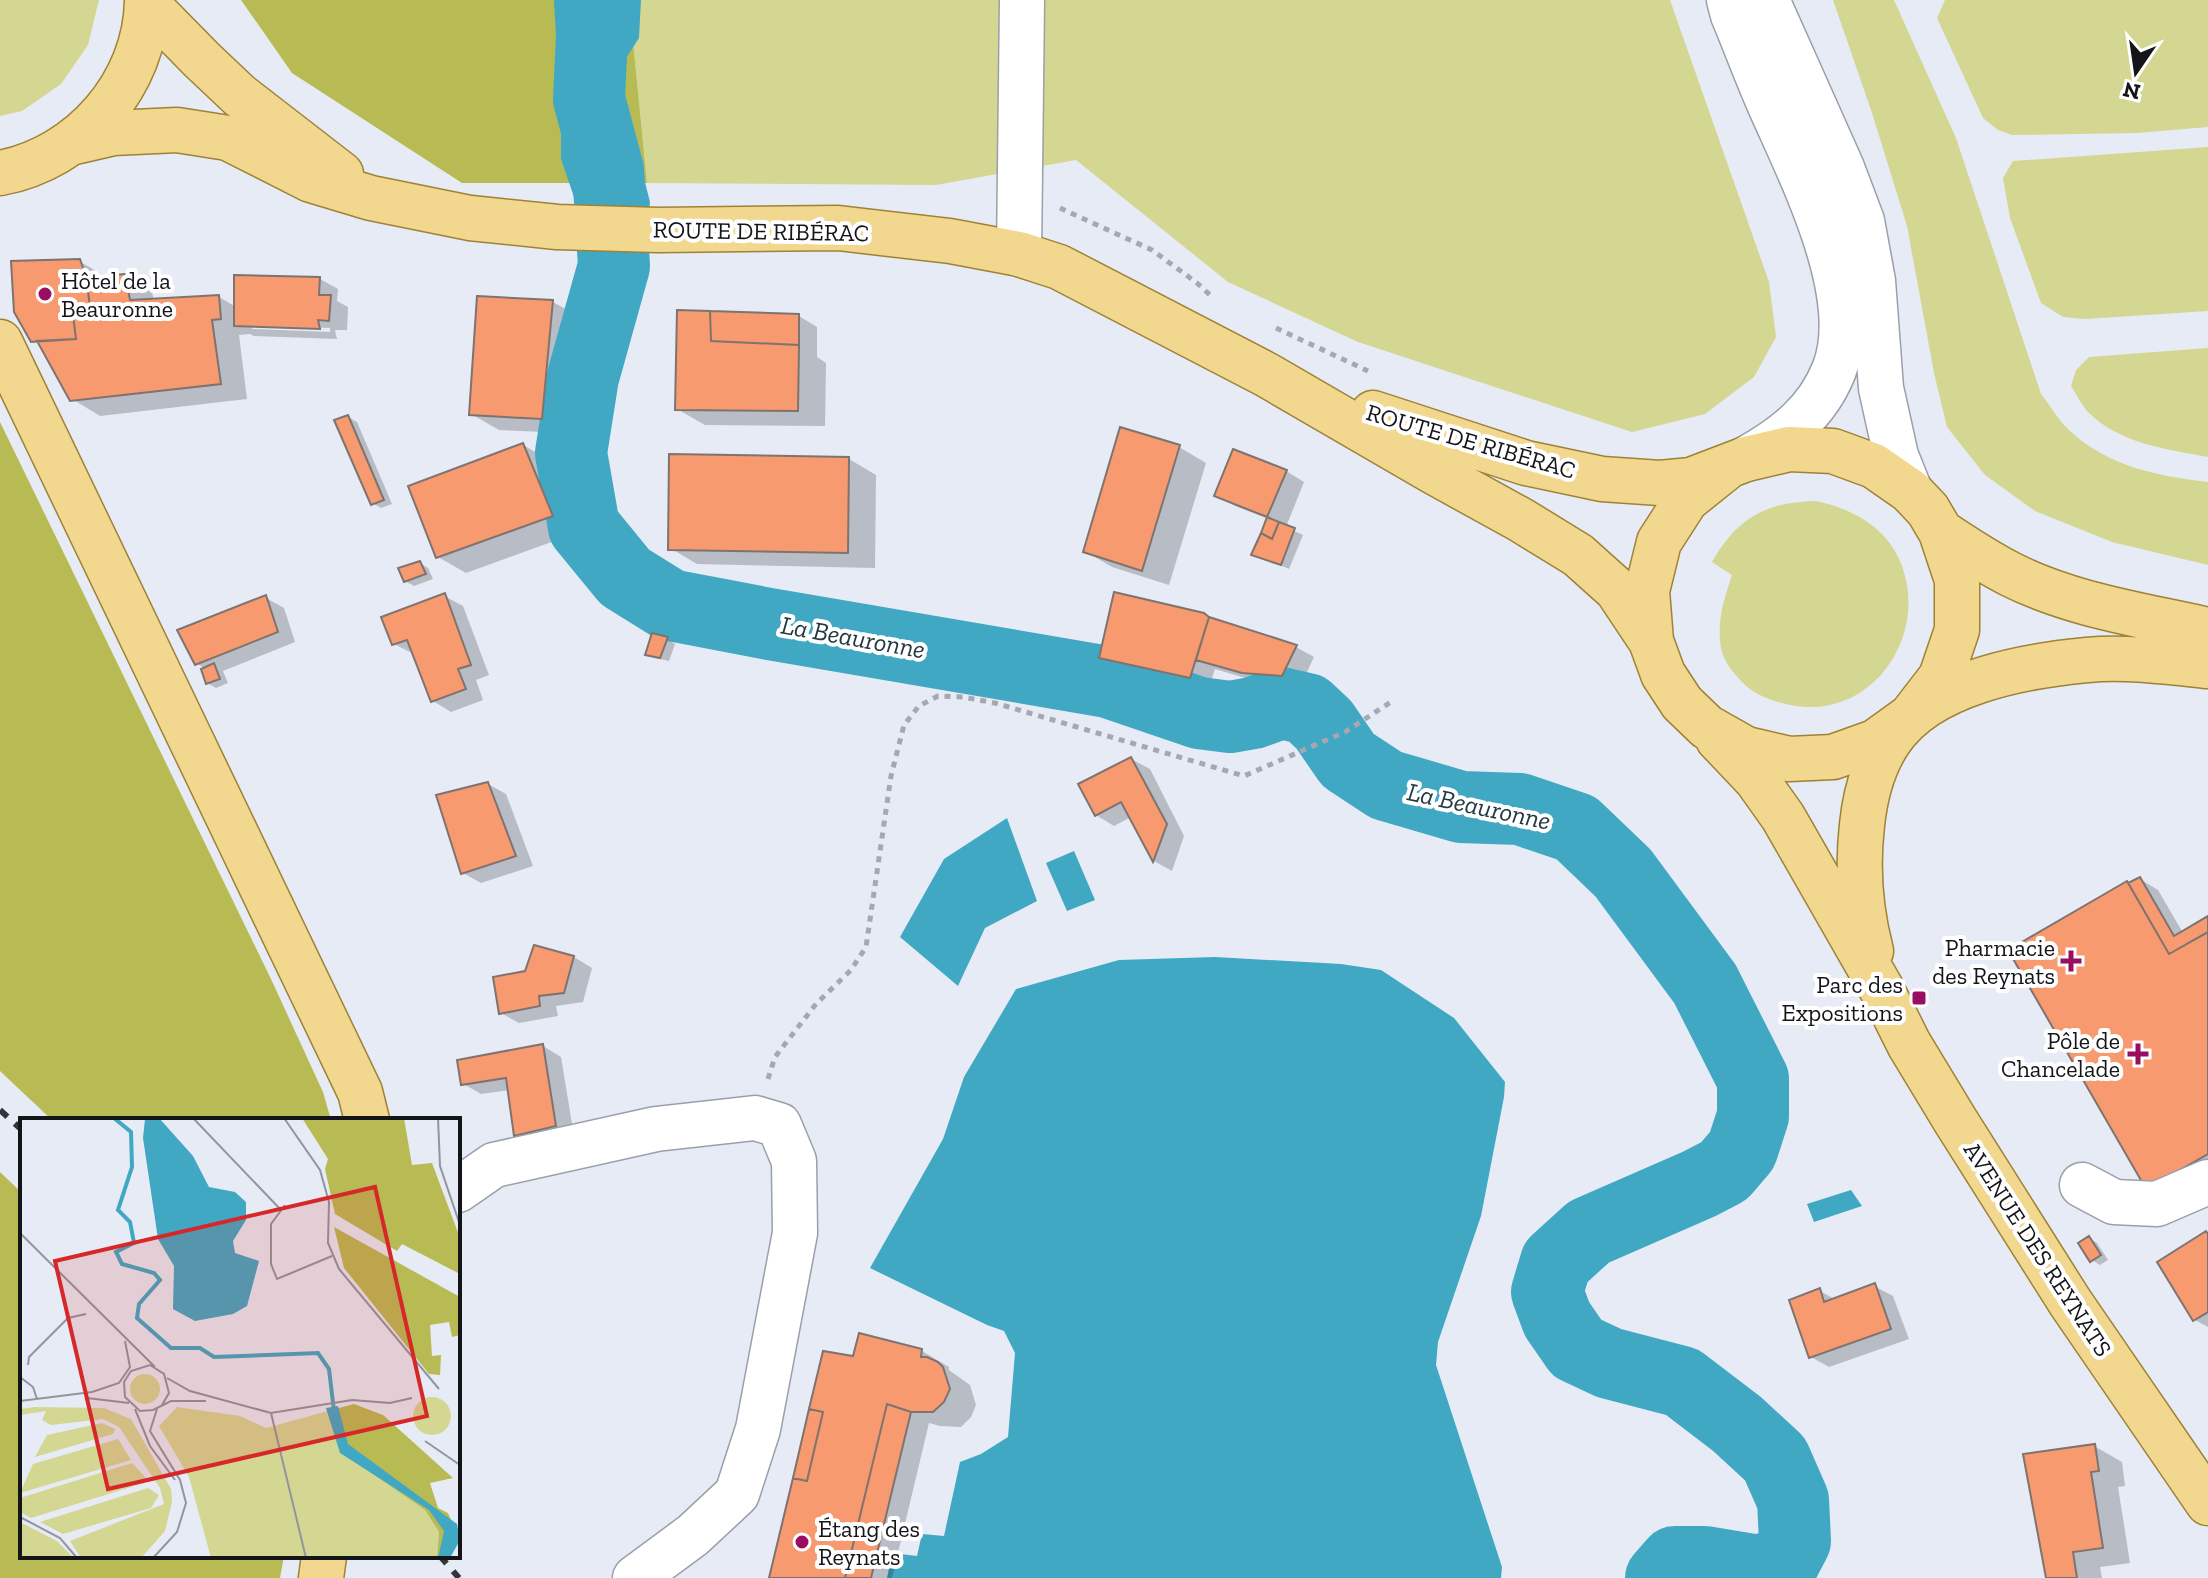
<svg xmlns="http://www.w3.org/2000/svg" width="2208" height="1578" viewBox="0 0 2208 1578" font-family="'Zilla Slab',serif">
<rect width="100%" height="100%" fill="#e6ebf5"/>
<path fill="#d4d792" d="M0 0H99L88 45 61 84 22 111 0 116Z
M629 0H1670L1769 282 1776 337 1754 377 1705 414 1632 432 1358 342 1228 282 1076 160 936 185 647 183Z
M1833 0H1894L1956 138 2041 394C2050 405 2058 420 2068 429 2106 466 2157 476 2208 482V565L2112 542 2035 511 1985 475 1947 427 1934 373 1907 226 1872 113Z
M1945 0H2208V127L2137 133 2012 135 1998 130 1983 118 1937 18Z
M2208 147V311L2085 319 2063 317 2041 303 2010 218 2003 178 2013 161Z
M2208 348V457C2166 449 2121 444 2089 413 2082 406 2077 395 2071 386L2076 370 2089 357Z
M1816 501C1854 509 1890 529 1903 569 1927 640 1869 721 1791 705 1772 701 1756 696 1742 682 1730 669 1721 658 1720 640 1718 617 1725 596 1732 575L1712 562C1737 518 1766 502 1816 501Z"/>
<path fill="#b8bb54" d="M241 0H629L647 183H462L292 73Z
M0 422 271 979 323 1092 331 1120H52L0 1071Z
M0 1172 22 1193V1556H284L280 1578H0Z"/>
<path fill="#41a8c3" d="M576 0H641L639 38 617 72 650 202 644 255 595 252 586 211 574 197 561 159V101L571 52 572 16Z
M1007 818 1037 901 985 928 958 986 900 937 944 859Z
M1074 851 1095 900 1067 911 1046 863Z
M1215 957 1341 964 1381 970 1454 1018 1505 1082 1504 1097 1481 1216 1438 1342 1436 1365 1502 1567 1501 1578H887L892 1553 917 1556 922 1534 944 1536 960 1462 981 1454 1008 1437 1015 1353 1004 1331 987 1325 870 1268 943 1139 964 1077 1016 989 1119 960Z
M1851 1190 1862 1206 1814 1222 1807 1204Z"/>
<path fill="#0003" fill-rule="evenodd" d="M79 261 98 272 100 278 125 276 152 292 154 301 219 297 236 307 320 279 338 289 337 301 348 307 347 330H335L337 339 254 336 250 334 239 335 247 399 100 416 72 399 42 346 32 340ZM252 325 330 328V332L252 329Z
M553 302 580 317 569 433 499 430 471 414Z
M799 316 817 327V357L826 363 825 426 705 425 677 409Z
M348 417 357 422 392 504 381 508 372 503Z
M523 445 551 461 579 532 466 573 438 557Z
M1179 447 1206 463 1169 585 1112 567 1085 551Z
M849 459 876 475 875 568 697 564 670 548Z
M1286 471 1304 482 1286 527 1303 535 1289 569 1254 554 1269 519 1235 506 1216 495Z
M420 563 428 568 433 579 414 586 405 581Z
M444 596 463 606 489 675 476 680 483 700 451 712 433 701 414 654 394 644Z
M266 598 284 608 295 642 223 671 228 683 216 688 207 683 206 669 196 663Z
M1203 615 1211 620 1296 647 1314 657 1301 685 1262 683 1215 669 1209 687 1119 667 1101 657Z
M667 639 675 644 669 661 656 658 648 654Z
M1131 759 1150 769 1184 836 1172 871 1154 861 1131 817 1114 826 1096 815Z
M488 784 506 794 533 866 481 883 463 873Z
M2140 879 2158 890 2183 933 2208 918V1185L2175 1203Z
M535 947 574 957 592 968 583 1002 556 1006 558 1016 519 1023 501 1013 527 973Z
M543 1046 561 1057 574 1136 535 1146 516 1135 510 1090 481 1094 462 1083Z
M2208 1235V1327L2195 1320Z
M2089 1238 2097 1243 2108 1260 2100 1265 2092 1260Z
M1874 1286 1893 1296 1909 1339 1829 1367 1811 1357 1820 1291 1836 1300Z
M922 1351 949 1367V1370L970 1385 976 1405 971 1417 961 1427 940 1426 929 1423 892 1578H771L855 1359Z
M2094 1446 2122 1462 2125 1486 2118 1487 2130 1563 2100 1567 2102 1578H2048Z"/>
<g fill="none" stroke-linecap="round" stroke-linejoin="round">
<path stroke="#41a8c3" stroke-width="72" d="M590 0 592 35 589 99 608 170 614 266 583 377 571 453 584 527 625 577 670 605 764 623 1108 682 1199 713 1230 717 1253 713 1281 703 1307 709 1324 725 1348 760 1386 785 1461 807 1520 809 1576 828 1623 873 1705 984 1753 1079V1116L1742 1150 1724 1171 1699 1184 1589 1232 1556 1262 1547 1292 1557 1319 1577 1348 1609 1363 1682 1382 1737 1424 1775 1459 1793 1500 1795 1541 1784 1562 1759 1571 1705 1562H1675L1661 1578"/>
</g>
<path fill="#f89a70" stroke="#7e736f" stroke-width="2" d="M80 259 86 277 90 306 72 307 76 339 31 342 14 312 11 261Z
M125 274 130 300 219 295 221 319 212 320 221 384 70 401 37 341 76 339 72 307 90 306 86 277Z
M234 275 320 277 319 295H331L329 321 318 320 320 329 234 326Z
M477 296 553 300 542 419 469 415Z
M677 310 710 311 711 341 799 345 798 411 675 410Z
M710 311 799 314V345L711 341Z
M348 415 384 500 371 505 334 420Z
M1120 427 1180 445 1142 571 1083 552Z
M523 443 553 516 436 558 408 486Z
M1233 449 1287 470 1267 517 1214 496Z
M669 454 849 457 848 553 668 550Z
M1267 517 1279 522 1272 539 1261 533Z
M1279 522 1295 528 1281 565 1251 555 1261 533 1272 539Z
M420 561 426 574 404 582 398 568Z
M1114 592 1204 613 1209 617 1190 678 1099 658Z
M445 593 471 665 458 669 466 689 431 702 407 640 392 645 381 617Z
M266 595 278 632 195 665 177 630Z
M1209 617 1297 645 1282 676 1242 673 1196 660Z
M652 633 668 637 660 658 645 655Z
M214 663 220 679 206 684 201 669Z
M1131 757 1167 824 1153 862 1121 802 1095 816 1078 784Z
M488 782 516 856 461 874 436 795Z
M2140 877 2174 936 2208 916V932L2169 954 2128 883Z
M2127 881 2169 954 2208 932V1154L2146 1189 2008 950Z
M534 945 574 956 564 993 539 996 540 1006 499 1014 493 977 525 971Z
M543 1044 556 1126 514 1136 506 1078 461 1085 457 1060Z
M2206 1231 2208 1234V1312L2193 1321 2157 1262Z
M2089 1236 2101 1255 2090 1262 2078 1243Z
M1875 1283 1891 1329 1809 1358 1789 1300 1820 1288 1824 1302Z
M859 1333 922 1349 921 1357H927L938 1362 943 1367 950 1389 944 1402 933 1412H911L887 1404 845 1578H769L793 1478 807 1481 823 1412 809 1409 823 1351 853 1356Z
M887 1404 911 1412 871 1578H845Z
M809 1409 823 1412 807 1481 793 1478Z
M2095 1444 2099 1471 2091 1472 2103 1548 2073 1552 2077 1578H2046L2023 1454Z"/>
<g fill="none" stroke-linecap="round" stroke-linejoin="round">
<defs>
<path id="minor" d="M1729 0 1733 15C1746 46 1758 79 1772 110 1802 178 1863 297 1834 370 1817 413 1785 437 1746 459
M1767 0 1842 168 1862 221 1873 281 1881 388 1896 456 1910 491
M1019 254 1022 0
M2082 1185 2114 1202 2157 1204 2208 1182
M458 1190 494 1165 656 1129 755 1118 779 1125 794 1161 795 1233 758 1429 737 1494 693 1535 635 1578"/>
<path id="major" d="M147 4 202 60 239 95 341 174
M74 142 113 133 177 130 228 138 311 180 371 198 470 218 557 227 658 230 838 228 950 241 1019 254 1059 267 1267 375 1434 472 1521 520 1578 555 1617 590 1651 641
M0 173C81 158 146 84 147 0
M0 342 360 1092 367 1120
M1373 413 1526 463 1602 479 1660 483 1691 480 1746 459 1789 449 1833 451 1874 466 1910 491 1928 510 1941 532 1957 580V630L1941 677 1911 716 1875 742 1833 757 1789 759 1746 749 1707 727 1682 703 1663 674 1651 641 1647 591 1659 542 1686 500 1726 468
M1941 532C1964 547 1986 562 2010 574 2071 605 2142 615 2208 630
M1718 739 1756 779 1783 817 1881 988 1909 1044 1955 1120 2070 1302 2208 1503
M1871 951C1860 909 1857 868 1862 825 1865 796 1873 765 1890 740 1928 683 2023 666 2087 660 2125 656 2169 662 2208 666
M321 1578 324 1556"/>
</defs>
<use href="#minor" stroke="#9a9fa9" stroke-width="47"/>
<use href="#major" stroke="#9e8235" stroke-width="47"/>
<path stroke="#a5a8b0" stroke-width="5" stroke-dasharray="6 6" stroke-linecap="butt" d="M1060 208 1152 250 1197 283 1210 295
M1276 328 1368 371
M768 1079 775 1057 816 1004 851 970 866 947 891 776 904 725 919 706 938 696 963 697 995 703 1244 776 1345 732 1394 700"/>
<use href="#minor" stroke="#fff" stroke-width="44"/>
<use href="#major" stroke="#f2d78f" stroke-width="44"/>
<path stroke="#34353a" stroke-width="6" stroke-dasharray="10 10" stroke-linecap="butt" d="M0 1110 22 1130
M440 1556 459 1578"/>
</g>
<g fill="#990e61" stroke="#fff" stroke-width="3">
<circle cx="45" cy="294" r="8"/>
<path d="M2067 949h8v8h8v8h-8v8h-8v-8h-8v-8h8z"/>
<rect x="1911" y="990" width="16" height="16" rx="4"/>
<path d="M2134 1042h8v8h8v8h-8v8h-8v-8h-8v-8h8z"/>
<circle cx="802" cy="1542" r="8"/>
</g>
<g text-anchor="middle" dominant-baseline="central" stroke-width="8" stroke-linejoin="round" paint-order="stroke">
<g font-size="24" fill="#141519" stroke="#fff">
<text transform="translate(761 231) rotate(1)">ROUTE DE RIBÉRAC</text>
<text transform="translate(1471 441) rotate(16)">ROUTE DE RIBÉRAC</text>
<text transform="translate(2038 1249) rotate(57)">AVENUE DES REYNATS</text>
</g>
<g font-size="24" fill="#141519" stroke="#fff" text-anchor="end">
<text x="61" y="280" text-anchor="start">Hôtel de la<tspan x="61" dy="28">Beauronne</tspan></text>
<text x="2055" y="947">Pharmacie<tspan x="2055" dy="28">des Reynats</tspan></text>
<text x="1903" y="984">Parc des<tspan x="1903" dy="28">Expositions</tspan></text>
<text x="2120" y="1040">Pôle de<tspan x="2120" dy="28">Chancelade</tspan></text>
<text x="818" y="1528" text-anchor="start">Étang des<tspan x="818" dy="28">Reynats</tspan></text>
</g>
<g font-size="26" font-style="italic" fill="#22393f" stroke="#fff">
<text transform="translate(853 637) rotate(10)">La Beauronne</text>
<text transform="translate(1479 806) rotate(12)">La Beauronne</text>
</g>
</g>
<g transform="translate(20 1118)">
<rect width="440" height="440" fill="#e6ebf5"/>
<path d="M110 271a15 15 0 1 1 30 0a15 15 0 1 1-30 0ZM393 298a19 19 0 1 1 38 0a19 19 0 1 1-38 0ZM15 289 84 290 111 301 151 371 152 384 145 413 121 440H61L50 423 144 386 140 370 99 309 83 301 31 307 22 302 26 293 0 297V291ZM157 289 220 298 246 310 308 293 322 335 405 392 419 414 417 440H191L169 359 139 308ZM82 305 95 311 93 316 15 339 27 317ZM98 321 111 342 0 375 13 346ZM112 345 126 360 124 365 11 400 0 394V380ZM128 370 139 377 131 390 43 416 20 404ZM0 404 37 423 54 440H0Z" fill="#d4d792"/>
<path d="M282 0H384L392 47 412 45 440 120V156L382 126 377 133 315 96 305 51 308 41ZM314 109 440 179V217L432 219 429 204 410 207 412 238 421 237 420 257 409 256 324 150ZM334 286 363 297 433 360 410 365 418 390 428 395 437 415 429 440H417L419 414 405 392 322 335 308 293Z" fill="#b8bb54"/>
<path d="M139 0 173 38 189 69 215 74 226 84V102L213 123 215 135 239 143 227 188 213 196 175 203 153 191 154 148 138 121 123 20 125 1ZM318 288 328 326 437 406 440 422 430 440H418L424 413 409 392 320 335 306 290Z" fill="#41a8c3"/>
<path fill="none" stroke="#41a8c3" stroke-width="4" d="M94 0 111 14 112 49 98 92 110 104 114 125 96 134 102 146 134 155 140 162 119 186 117 200 151 230H180L194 239 298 235 309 251 314 293"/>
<path fill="none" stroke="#92959d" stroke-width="2" d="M173 0 261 92M264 0 300 52 309 84 308 125 319 151 419 271M418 0 420 48 440 107M265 87 251 106V146L257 161 312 138M0 115 135 249M8 247 9 239 48 200 66 196M0 259 13 269 17 281M147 260 170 273 251 295 332 282 370 285 392 280M67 280 109 285M0 283 72 274 99 265 110 249 105 223M142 287 149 275 144 256 130 247 111 253 104 264 105 279 120 293 133 292 151 283H186M115 291 130 328 155 362M251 295 286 440M405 323 440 347M0 399 40 420 57 440M133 440 157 414 166 385 160 362 130 313 137 291"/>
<path fill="#d62828" fill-opacity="0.15" stroke="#d62828" stroke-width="4" d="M355 69 407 298 88 371 35 143Z"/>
<rect width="440" height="440" fill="none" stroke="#141519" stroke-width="4"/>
</g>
<g transform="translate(2136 72) rotate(193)" stroke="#ffffff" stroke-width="6" paint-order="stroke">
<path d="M0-6L14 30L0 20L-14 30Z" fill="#141519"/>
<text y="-12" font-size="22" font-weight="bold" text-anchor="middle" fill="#141519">N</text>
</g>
</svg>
